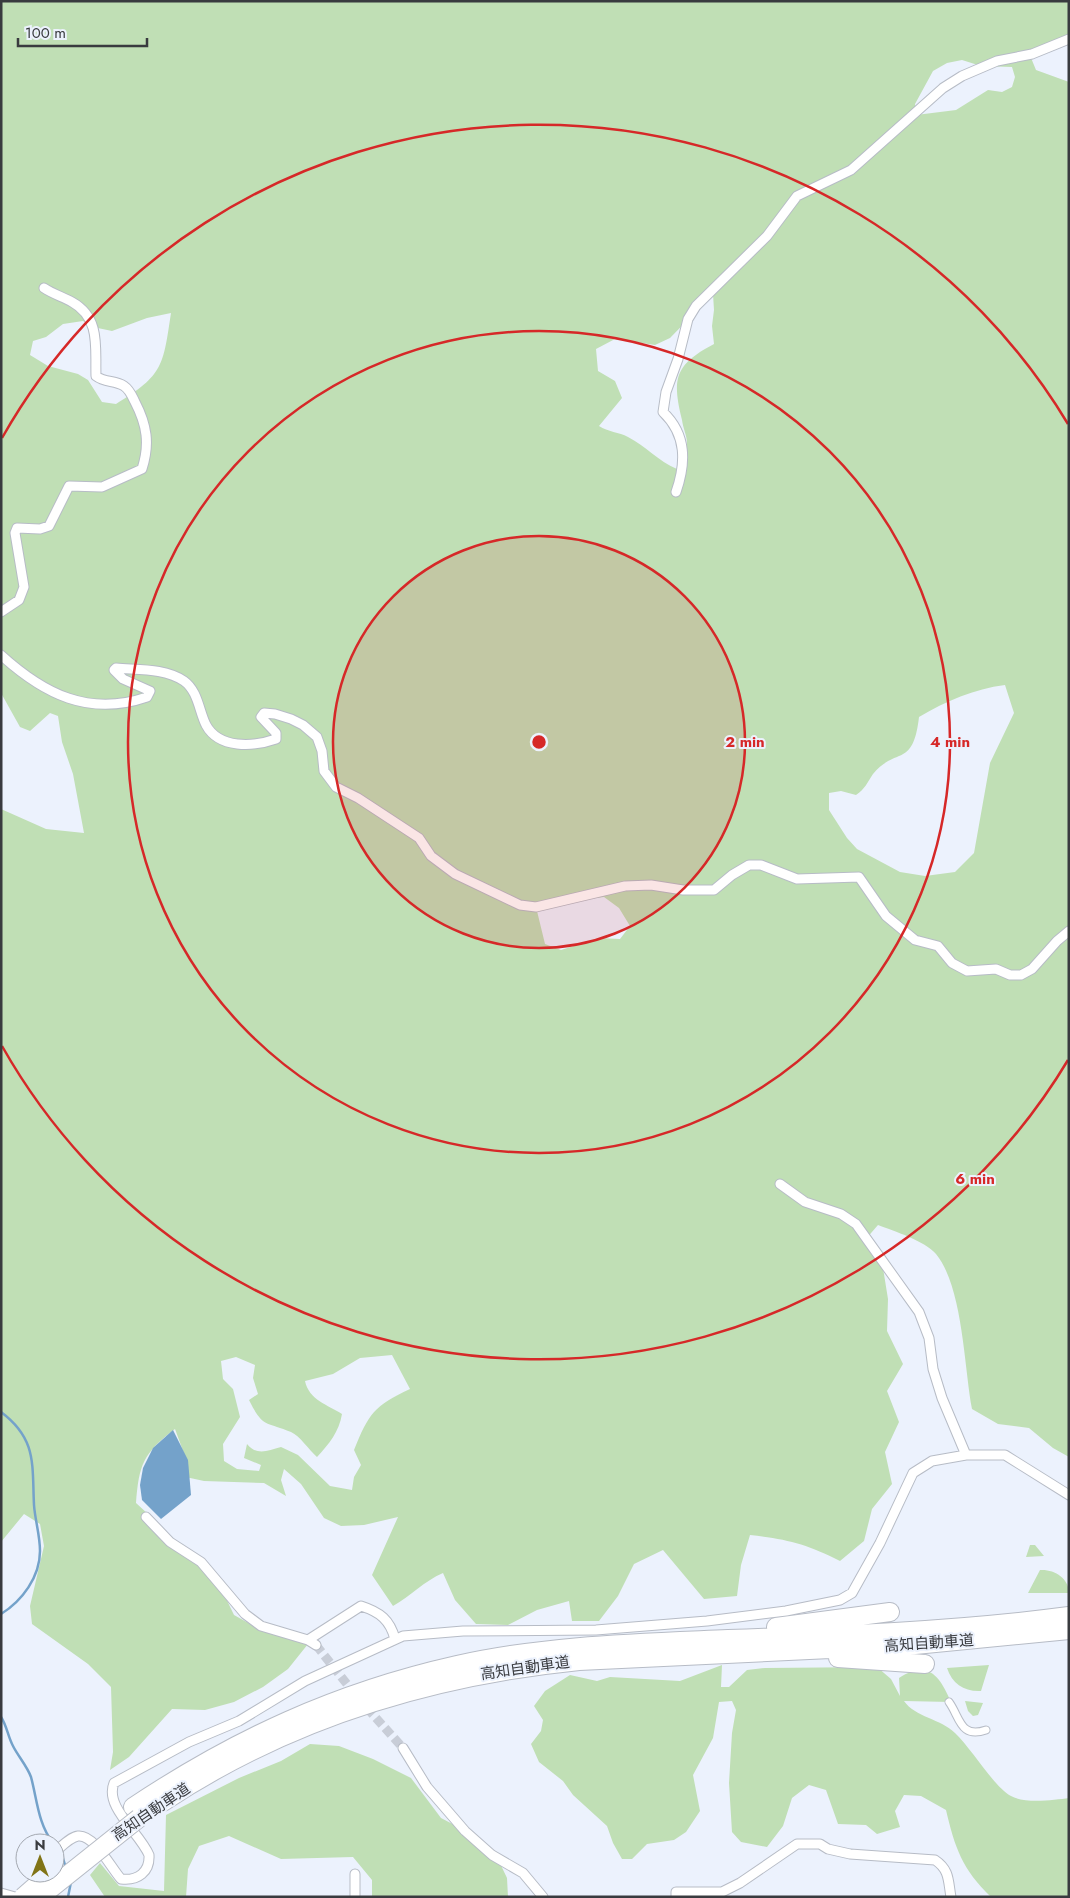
<svg xmlns="http://www.w3.org/2000/svg" width="1070" height="1898" viewBox="0 0 1070 1898" font-family="Jost,'Noto Sans JP',sans-serif">
<rect width="100%" height="100%" fill="#ecf2fd"/>
<path fill="#c0dfb5" fill-rule="evenodd" d="M1 1H1069V34L1051 45 1029 53 1036 70 1069 82V1457L1053 1448 1029 1428 998 1424 972 1409C964 1367 963 1287 936 1254 925 1241 894 1231 878 1225L865 1240 883 1268 888 1299 887 1331 903 1364 887 1391 899 1422 885 1452 892 1484 872 1509 864 1541 840 1561C807 1544 787 1539 750 1535L741 1565 737 1596 704 1599 663 1550 634 1564 618 1596 599 1621H572L569 1601 537 1610 508 1625 476 1624 455 1600 443 1573C424 1581 411 1596 393 1606L372 1575 398 1517 364 1525 341 1526 324 1518 301 1484 284 1469 281 1480 286 1496 264 1483 204 1481 181 1476 186 1459 175 1429C143 1453 139 1465 136 1503L160 1525 173 1543 202 1559 220 1586 234 1615 263 1631 308 1644 288 1669 263 1687 234 1702 205 1710 172 1709 129 1757 110 1770 113 1752 111 1687 88 1664 32 1624 30 1606 44 1546 40 1524 24 1514 1 1542V809L46 829 84 833 73 774 62 742 58 716 50 713 30 731 20 727 1 693ZM962 60 981 66 1012 67 1015 77 1012 87 1002 92 988 90 956 110 916 115 915 104 933 71 947 63ZM713 294 714 310 712 326 714 344C674 365 672 379 682 420 683 428 687 436 687 443 687 453 681 461 677 469 658 461 646 446 628 437 619 432 608 432 599 426L622 398 615 381 598 371 596 349 615 339 655 345 670 338ZM171 313C163 365 164 375 116 404L102 402 88 380 78 374 48 366 30 355 33 341 46 337 63 324 83 321 93 327 112 331 147 318ZM1005 685 1014 713 990 763 974 853 955 872 925 876 900 872 857 849 847 838 829 810V793L841 791 856 795C865 789 867 783 873 774 896 746 913 769 919 717 946 701 974 689 1005 685ZM604 897 619 908 630 926 620 939 599 938 561 950 545 944 537 911 579 900ZM392 1355 410 1389C374 1406 369 1413 354 1450L361 1465 354 1477 352 1490 330 1486 298 1455 281 1447C267 1451 257 1456 247 1444L244 1458 261 1465 259 1471 237 1469 224 1461 223 1444 240 1417 233 1389 223 1379 221 1361 236 1357 255 1365 253 1378 258 1394 249 1400C263 1428 265 1421 291 1432 300 1436 309 1450 317 1457 329 1444 339 1432 342 1414 328 1405 309 1400 305 1381L333 1374 360 1358Z
M1030 1545H1035L1044 1556 1026 1557Z
M1040 1570C1054 1569 1069 1578 1069 1593H1028Z
M722 1665 721 1687H729L747 1670 765 1668 877 1667 891 1679 900 1696 899 1678C929 1659 940 1677 951 1702L904 1701C915 1717 941 1719 955 1733 972 1749 994 1787 1011 1796 1025 1804 1054 1800 1069 1798V1897H991C962 1869 955 1848 946 1810L921 1796 904 1795 895 1811 900 1827 877 1834 866 1825 838 1824 826 1790 809 1785 792 1798 783 1826 767 1847 741 1842 732 1832 729 1783 732 1733 736 1710 732 1701 719 1702 713 1738 693 1775 700 1811 686 1832 674 1840 647 1844 632 1859H622L613 1843 607 1826 573 1795 563 1781 539 1762 531 1744 541 1731 543 1720 534 1706 545 1691 570 1675 597 1681 610 1677 680 1681Z
M989 1665 981 1691C965 1692 952 1684 947 1668Z
M965 1701 983 1703 978 1715 973 1716 968 1711Z
M310 1744 339 1746 373 1759 411 1778 441 1818 462 1829 496 1855 507 1878 508 1897H372V1880L353 1857 281 1859 229 1836 199 1846 188 1869 186 1897H105L90 1875 100 1863 119 1886 164 1891 166 1815 239 1778 281 1761Z"/>
<path fill="#74a2ca" d="M173 1430 188 1460 191 1495 161 1519 142 1500 140 1485 143 1468 153 1448Z"/>
<g fill="none" stroke-linecap="round" stroke-linejoin="round">
<path stroke="#74a2ca" stroke-width="2.5" d="M1 1412C37 1439 32 1464 34 1505 35 1520 40 1535 40 1551 40 1577 22 1601 1 1614
M1 1717C7 1726 8 1737 13 1746 18 1756 27 1766 31 1777 37 1799 38 1824 53 1843
M61 1852 66 1868
M68 1897 71 1882"/>
<path stroke="#c8cdd7" stroke-width="9" stroke-dasharray="9 4.5" stroke-linecap="butt" d="M316 1645 358 1698 403 1748"/>
<defs>
<path id="pedestrian" d="M949 1702C960 1717 960 1739 986 1730"/>
<path id="minor" d="M676 492C686 463 687 435 663 412L666 392 678 359 688 319 696 306 767 236 797 196 851 170 943 88 962 76 997 61 1032 54 1069 39
M1 612 19 600 24 587 15 533 17 528 40 529 49 526 69 486 102 487 142 469C150 444 147 425 135 402 132 396 130 390 124 386 115 380 105 383 96 376 95 348 101 318 72 302 63 297 53 294 44 288
M1 655C44 694 89 717 147 697L150 691 123 679 114 670 116 668C138 670 165 668 184 681 198 691 199 711 206 725 219 749 253 747 276 739V733L261 717 264 713 275 714 291 719 303 725 317 737 322 751 324 771 336 787 358 798 419 838 431 856 455 874 520 905 536 907 625 886 651 885 683 890H714L732 875 749 865H761L797 879 859 877 886 916 915 940 938 946 952 963 967 971 996 969 1010 975H1021L1032 969 1057 941 1069 931
M780 1184 805 1202 841 1214 856 1224 919 1312 929 1338 933 1369 942 1398 966 1455
M146 1517 170 1542 201 1562 245 1614 261 1626 308 1640 316 1645
M308 1640 361 1606C380 1612 390 1620 395 1639
M403 1748 427 1787 465 1831 492 1855 523 1873 543 1897
M55 1852C61 1847 70 1837 78 1836 94 1834 111 1868 121 1879 138 1881 150 1872 149 1855 140 1833 104 1807 114 1783L189 1742 239 1721 305 1681 403 1636 463 1631 596 1630 707 1621 786 1611 840 1600 852 1593 880 1543 913 1473 932 1461 966 1455H1005L1069 1495
M355 1874V1897
M1 1893 15 1897
M676 1897V1892H722L740 1883 797 1844H820L828 1849 850 1854 935 1860C950 1870 948 1881 951 1897"/>
<path id="motorway" d="M776 1627 890 1612
M838 1658 925 1664
M163 1802C288 1719 431 1676 579 1661L915 1645 1069 1630
M133 1807C235 1739 337 1692 457 1665 546 1645 638 1643 728 1639 842 1635 956 1631 1069 1616"/>
</defs>
<use href="#pedestrian" stroke="#b7bcc6" stroke-width="9"/>
<use href="#minor" stroke="#b7bcc6" stroke-width="11"/>
<use href="#motorway" stroke="#b7bcc6" stroke-width="20"/>
<use href="#pedestrian" stroke="#fff" stroke-width="7"/>
<use href="#minor" stroke="#fff" stroke-width="9"/>
<use href="#motorway" stroke="#fff" stroke-width="18"/>
<defs>
<path id="motorway-bridge" d="M23 1897 47 1876
M40 1897 139 1818"/>
</defs>
<use href="#motorway-bridge" stroke="#b7bcc6" stroke-width="20" stroke-linecap="butt"/>
<use href="#motorway-bridge" stroke="#fff" stroke-width="18"/>
</g>
<circle cx="539" cy="742" r="206" fill="#d62828" fill-opacity=".12"/>
<g fill="none" stroke="#d62828" stroke-width="2.5">
<circle cx="539" cy="742" r="206"/>
<circle cx="539" cy="742" r="411"/>
<path d="M1068 1060A617 617 0 0 1 2 1046M2 438A617 617 0 0 1 1068 424"/>
</g>
<g text-anchor="middle" dominant-baseline="central" stroke-width="4" stroke-linejoin="round" paint-order="stroke">
<g font-size="15" fill="#393b3f" stroke="#ecf2fd">
<text transform="translate(929 1643) rotate(-4)">高知自動車道</text>
<text transform="translate(525 1668) rotate(-8)">高知自動車道</text>
<text transform="translate(151 1812) rotate(-34)">高知自動車道</text>
</g>
</g>
<circle cx="539" cy="742" r="8" fill="#d62828" stroke="#ecf2fd" stroke-width="2.5"/>
<g font-size="15" text-anchor="middle" font-weight="bold" fill="#d62828" stroke="#ecf2fd" stroke-width="4" stroke-linejoin="round" paint-order="stroke">
<text x="745" y="747">2 min</text>
<text x="950" y="747">4 min</text>
<text x="975" y="1184">6 min</text>
</g>
<rect width="1070" height="1898" fill="none" stroke="#393b3f" stroke-width="5"/>
<g transform="translate(40 1858)"><circle r="24" fill="#ecf2fd" stroke="#a4a9b1"/>
<path d="M0-4L9 19L0 12L-9 19Z" fill="#817417"/>
<text y="-8" font-size="14" font-weight="bold" text-anchor="middle" fill="#393b3f">N</text>
</g>
<path d="M18 38v8h129v-8" fill="none" stroke="#393b3f" stroke-width="2.5"/>
<text x="25" y="38" font-size="15" fill="#393b3f" stroke="#ecf2fd" stroke-width="4" paint-order="stroke">100 m</text>
</svg>
